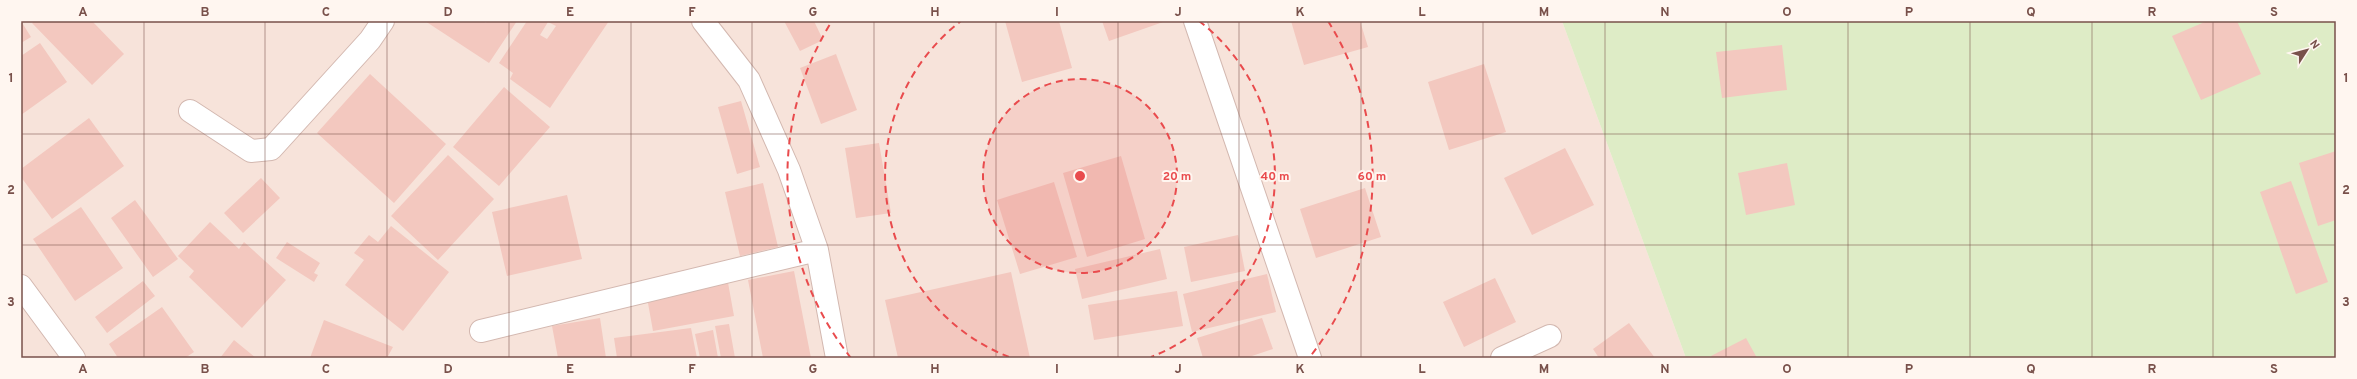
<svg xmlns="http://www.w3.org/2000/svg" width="2357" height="379" viewBox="0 0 2357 379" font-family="Overpass,sans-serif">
<rect width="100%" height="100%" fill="#fdf1e9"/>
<path fill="#f7e3da" d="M21 21H1562L1686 358H21Z"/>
<path fill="#deecc6" d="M1562 21H2336V358H1686Z"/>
<path fill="#f3c8bf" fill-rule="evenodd" d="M21 21 31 37 21 43Z
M34 21H92L124 54 92 85 32 23Z
M425 21H483L486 23 487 21H517L489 63Z
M527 21H609L550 108 510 79 513 73 499 63ZM548 22 556 26 547 39 540 35Z
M784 21H814L823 40 800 51Z
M1005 21H1059L1072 68 1022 82Z
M1102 21H1166L1109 41Z
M1291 21H1360L1368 47 1304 65Z
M2207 21H2237L2261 74 2201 100 2172 36Z
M40 43 67 82 21 115V56Z
M1782 45 1787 90 1722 98 1716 52Z
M836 54 857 110 821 124 800 68Z
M1484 64 1506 132 1449 150 1428 82Z
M370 74 446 144 394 203 317 133Z
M504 87 550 127 499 186 453 147Z
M741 101 760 167 737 174 718 107Z
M89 118 124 166 52 219 21 177V169Z
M879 143 891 213 856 218 845 148Z
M1565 148 1594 205 1532 235 1504 178Z
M2336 151V220L2318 226 2299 163Z
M448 155 494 199 438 260 391 216Z
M1121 156 1145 239 1087 257 1063 173Z
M1787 163 1795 205 1746 215 1738 173Z
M261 178 280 198 243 233 224 213Z
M2291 181 2328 282 2296 294 2260 192Z
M1054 182 1077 257 1020 274 997 200Z
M763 183 778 247 740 256 725 192Z
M1365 188 1381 237 1316 258 1300 209Z
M567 195 582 259 507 276 492 212Z
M135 200 178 259 153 277 111 218Z
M81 207 123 268 75 301 33 239Z
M210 222 239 249 244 242 286 280 242 328 189 277 194 271 178 256Z
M391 226 449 272 403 331 345 285 364 260 354 253 369 235 378 242Z
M1238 235 1245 271 1191 282 1184 247Z
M287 242 320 263 314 273 318 275 314 282 276 258Z
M1160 249 1167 279 1082 299 1075 269Z
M794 271 811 358H763L748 280Z
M1011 272 1030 358H898L885 300Z
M1267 274 1276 312 1192 332 1183 294Z
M727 277 734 316 653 331 646 292Z
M1495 278 1516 322 1464 347 1443 302Z
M143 281 155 296 107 333 95 317Z
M1177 291 1183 326 1094 340 1088 305Z
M162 307 194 352 185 358H118L109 344Z
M600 318 606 358H558L552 326Z
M1262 318 1273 349 1246 358H1203L1197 338Z
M324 320 393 347 387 358H310Z
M1629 323 1655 358H1599L1593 349Z
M729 324 735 358H721L715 326Z
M691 328 697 358H617L614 338Z
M713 330 718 358H700L695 334Z
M1746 338 1757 358H1712L1711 356Z
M234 340 256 358H220Z"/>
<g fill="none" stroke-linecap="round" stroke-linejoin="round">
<defs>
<path id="minor" d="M703 21 749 80 789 170 817 250 837 358
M1195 21 1310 358
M190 111 251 151 271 149 370 40 383 21
M21 286 74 358
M481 331 817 250
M1502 358 1550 336"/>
</defs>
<use href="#minor" stroke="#d3b8b0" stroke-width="24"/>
<use href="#minor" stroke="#fff" stroke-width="22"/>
</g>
<path fill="none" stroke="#79514b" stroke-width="1" stroke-opacity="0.55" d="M144 21V358M265 21V358M387 21V358M509 21V358M631 21V358M752 21V358M874 21V358M996 21V358M1118 21V358M1239 21V358M1361 21V358M1483 21V358M1605 21V358M1726 21V358M1848 21V358M1970 21V358M2092 21V358M2213 21V358M21 134H2336M21 245H2336"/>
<circle cx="1080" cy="176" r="97" fill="#e94b4d" fill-opacity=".12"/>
<g fill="none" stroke="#e94b4d" stroke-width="2" stroke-dasharray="7 5">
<circle cx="1080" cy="176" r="97"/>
<path d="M1009 357A195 195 0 0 1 961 21M1199 21A195 195 0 0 1 1151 357"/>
<path d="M851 358A292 292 0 0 1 832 21M1328 21A292 292 0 0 1 1309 358"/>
</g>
<circle cx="1080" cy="176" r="6" fill="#e94b4d" stroke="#fff6f0" stroke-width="2"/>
<g font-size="12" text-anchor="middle" font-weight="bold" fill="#e94b4d" stroke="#fff6f0" stroke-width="4" stroke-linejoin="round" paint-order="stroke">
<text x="1177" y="180">20 m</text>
<text x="1275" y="180">40 m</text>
<text x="1372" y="180">60 m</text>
</g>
<rect width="2357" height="379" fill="none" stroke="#fff6f0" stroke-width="44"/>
<g transform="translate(2307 50) rotate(54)" stroke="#fff6f0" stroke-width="3" paint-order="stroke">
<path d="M0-3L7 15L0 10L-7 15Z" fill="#79514b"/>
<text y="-6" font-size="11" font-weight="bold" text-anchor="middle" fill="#79514b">N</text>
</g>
<rect x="22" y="22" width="2313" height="335" fill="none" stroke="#79514b" stroke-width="1.5"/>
<g font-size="13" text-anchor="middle" font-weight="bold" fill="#79514b">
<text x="83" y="16">A</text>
<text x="205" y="16">B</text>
<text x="326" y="16">C</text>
<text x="448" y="16">D</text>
<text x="570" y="16">E</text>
<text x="692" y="16">F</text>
<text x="813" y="16">G</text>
<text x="935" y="16">H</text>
<text x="1057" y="16">I</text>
<text x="1178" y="16">J</text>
<text x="1300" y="16">K</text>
<text x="1422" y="16">L</text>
<text x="1544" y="16">M</text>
<text x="1665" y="16">N</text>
<text x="1787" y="16">O</text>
<text x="1909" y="16">P</text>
<text x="2031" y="16">Q</text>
<text x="2152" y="16">R</text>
<text x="2274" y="16">S</text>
<text x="11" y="82">1</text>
<text x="2346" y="82">1</text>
<text x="11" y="194">2</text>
<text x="2346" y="194">2</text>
<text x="11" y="306">3</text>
<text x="2346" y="306">3</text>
<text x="83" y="373">A</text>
<text x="205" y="373">B</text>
<text x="326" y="373">C</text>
<text x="448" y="373">D</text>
<text x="570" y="373">E</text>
<text x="692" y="373">F</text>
<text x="813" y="373">G</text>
<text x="935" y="373">H</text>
<text x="1057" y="373">I</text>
<text x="1178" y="373">J</text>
<text x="1300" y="373">K</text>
<text x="1422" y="373">L</text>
<text x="1544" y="373">M</text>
<text x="1665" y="373">N</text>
<text x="1787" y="373">O</text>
<text x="1909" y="373">P</text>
<text x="2031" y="373">Q</text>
<text x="2152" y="373">R</text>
<text x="2274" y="373">S</text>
</g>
</svg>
